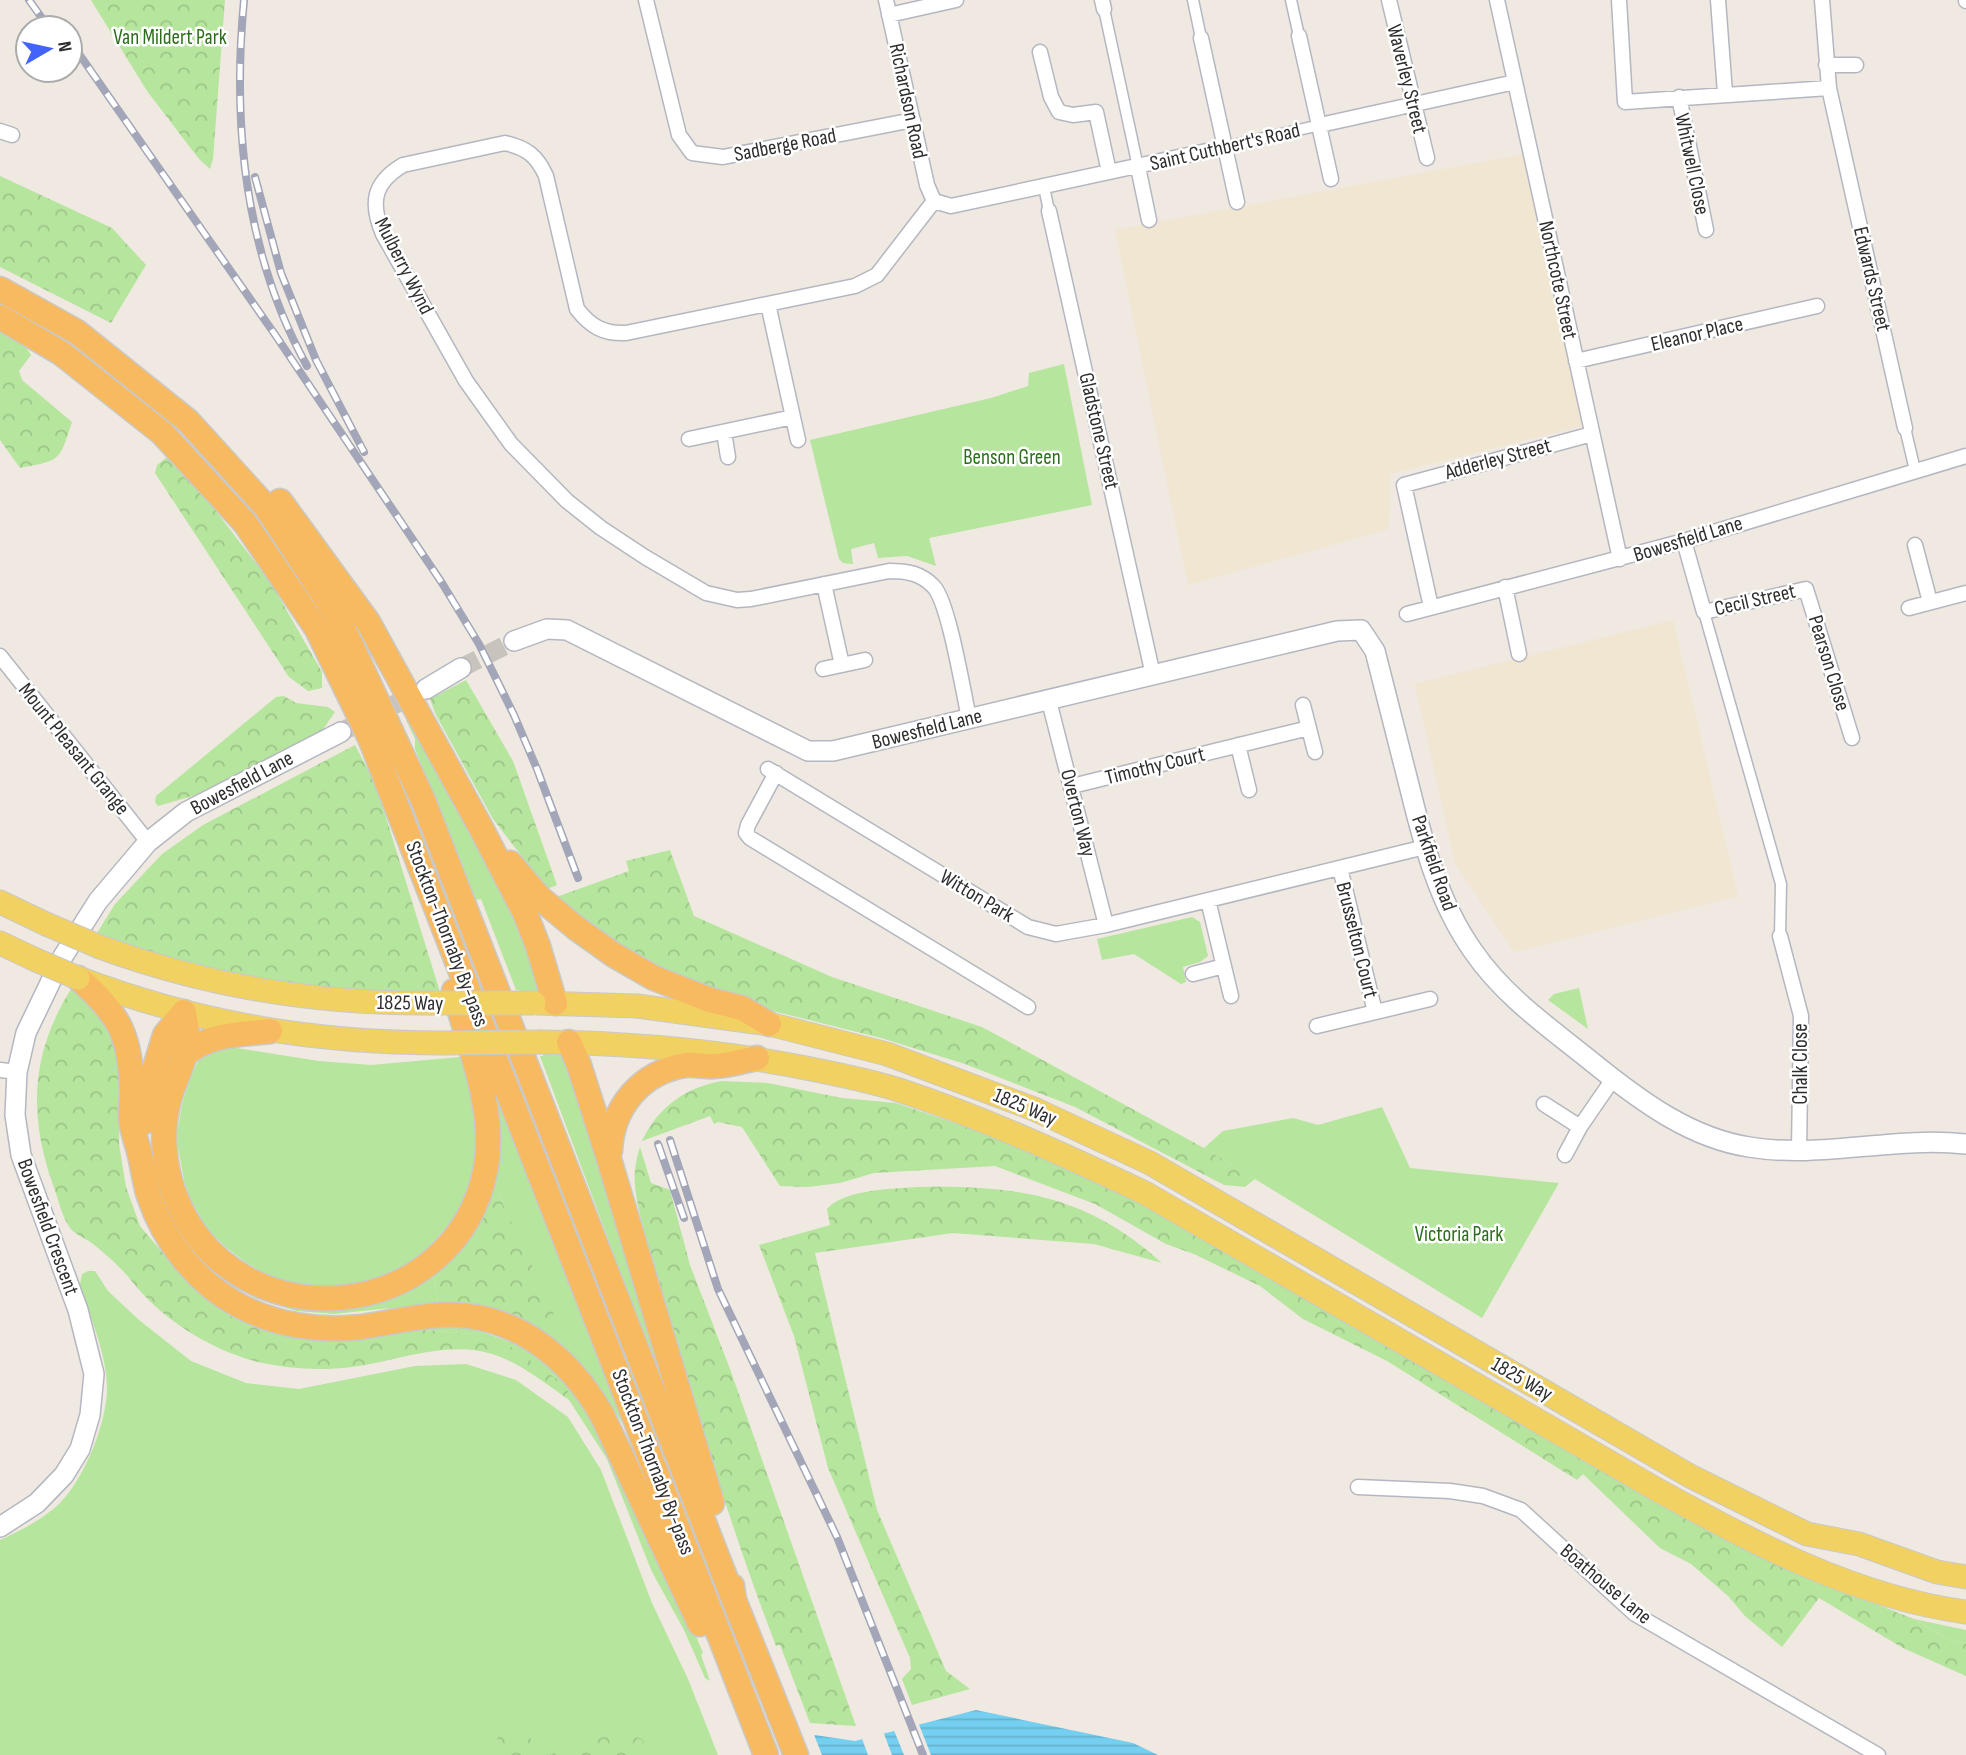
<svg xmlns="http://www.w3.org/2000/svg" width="1966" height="1755" viewBox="0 0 1966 1755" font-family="'Sofia Sans Condensed',sans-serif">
<defs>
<pattern id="forest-crowns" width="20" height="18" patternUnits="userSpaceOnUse" patternTransform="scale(1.75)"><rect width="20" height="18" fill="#b6e59e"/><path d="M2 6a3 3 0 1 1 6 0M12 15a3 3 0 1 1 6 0" fill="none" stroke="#9dc588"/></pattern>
<pattern id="water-rules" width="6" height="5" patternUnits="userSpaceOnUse" patternTransform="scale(1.75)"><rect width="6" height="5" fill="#75cff0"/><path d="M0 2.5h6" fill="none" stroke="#66b2ce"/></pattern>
</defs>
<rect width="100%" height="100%" fill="#efe9e1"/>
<path fill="#f0e6d1" d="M1525 154 1586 425 1390 474 1389 529 1188 585 1115 230Z
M1673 620 1738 896 1514 952 1455 863 1415 684Z"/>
<path fill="#b6e59e" d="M1064 364 1092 505 929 538 936 566 907 556 878 558 874 543 851 549 853 564 843 563 839 559 810 440 991 398 1028 386 1029 373Z
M413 717 510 908 529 956 539 996H521L519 990H516L481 899 476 900 415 749V739L406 720Z
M1192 917 1200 922 1208 956 1200 962 1183 967 1186 982 1181 984 1134 954 1102 960 1097 939Z
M1579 988 1588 1029 1548 1000 1554 994Z
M230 1047 319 1061 371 1065 460 1057 473 1098 478 1132 477 1156 461 1210 418 1260 372 1283 314 1289 271 1277 245 1262 227 1248 207 1229 190 1198 184 1180 178 1147V1128L182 1104 190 1078 200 1057 209 1051Z
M543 1053 572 1055 673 1413 540 1056H543Z
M487 1068 627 1421 622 1423 595 1380 582 1366 543 1336 504 1206 493 1183 497 1169Z
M1382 1107 1410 1168 1559 1183 1482 1318 1204 1148 1223 1131 1293 1118 1318 1125Z
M158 1183 172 1206 274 1299 432 1275 435 1281 438 1303 334 1314 296 1311 255 1298 231 1285 191 1248 170 1215Z
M88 1271H95L108 1291 139 1320 191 1361 246 1383 299 1389 415 1366 466 1364 516 1380 568 1417 601 1470 652 1603 688 1679 718 1755H0V1540C20 1531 43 1519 59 1504 84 1479 105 1427 107 1392 108 1356 90 1318 80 1284L82 1274Z
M441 1324 477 1330 522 1346 545 1360 576 1389 677 1590 703 1653 701 1655 710 1681 705 1678 684 1630 652 1572 607 1459 569 1400V1393L473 1334 425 1330 382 1329Z
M1914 1619 1966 1630V1644L1949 1640Z"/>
<path fill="url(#forest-crowns)" d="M91 0H225L213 159 210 169 199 159 147 91Z
M0 176 112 228 146 265 111 323 0 267Z
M0 330 23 343 31 355 19 371 22 380 72 422C59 462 61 460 20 468L0 440Z
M166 458 174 462 196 485 271 583 322 672V688L308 691 289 677 155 473 157 465Z
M466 680 513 761 557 885 547 889 493 819 436 715 430 699Z
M284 696 296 703 328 707 335 712 317 738 196 795 158 806 155 802 156 796 276 697Z
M355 745 376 785 440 992 337 995 239 978 134 948 97 933 115 904 162 854 203 825Z
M670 850 694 916 832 977 982 1027 1204 1148 1255 1179 1245 1187 1224 1185 1075 1107 965 1064 881 1038 729 1000 622 950 556 897 629 871 626 861Z
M71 989 85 995 122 1038 119 1144 126 1187 140 1226 162 1252 224 1306 382 1329 425 1330 473 1334 508 1345 562 1383 569 1393V1400C546 1384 524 1366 498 1356 450 1338 399 1361 352 1367 320 1371 289 1369 258 1362 215 1351 171 1325 141 1292 134 1285 128 1275 120 1268 112 1260 102 1251 93 1244 84 1237 74 1235 68 1225 61 1213 58 1198 53 1185 28 1114 31 1053 71 989Z
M721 1081 768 1083 842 1098 896 1103 1004 1140 1118 1192 1866 1600 1914 1619 1949 1640 1966 1644V1676L1903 1648 1819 1598 1782 1647 1745 1616 1728 1596 1691 1564 1660 1548 1583 1474 1577 1480 1387 1361 1303 1319 1260 1286 1194 1254 1166 1244 1095 1204 995 1166 874 1173 840 1183 808 1187 780 1186 742 1127 718 1122 714 1124 710 1116 642 1141C658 1107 685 1088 721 1081Z
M640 1147 651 1183 670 1190 690 1265 730 1369 856 1726 810 1723 780 1645 776 1646C723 1509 684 1368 643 1227 636 1197 630 1178 640 1147Z
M493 1183 550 1304 557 1323 552 1332 543 1336 461 1304 438 1303 435 1281 432 1275C462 1249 481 1220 493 1183Z
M918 1187C1017 1185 1087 1195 1162 1263L1094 1244 953 1233 815 1253 877 1510 946 1671 970 1689 912 1705 902 1679 911 1669 910 1658 828 1468 794 1336 759 1245 830 1225 827 1209C844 1189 893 1189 918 1187Z
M521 1730 548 1755H492L498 1736Z
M627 1733 642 1739 648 1751 647 1755H549C575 1745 599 1735 627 1733Z"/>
<path fill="url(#water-rules)" d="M976 1710 1133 1743 1158 1755H767L815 1735 855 1741Z"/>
<path fill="#efe9e1" d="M918 1722 931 1755H904L893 1728Z
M883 1731 892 1755H868L861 1736Z
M813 1732 822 1755H764L766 1752Z"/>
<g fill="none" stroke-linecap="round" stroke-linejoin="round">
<path stroke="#c8c4bd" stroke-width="19" stroke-dasharray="19 10" stroke-linecap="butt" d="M461 668 514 641
M341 732 421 691"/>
<defs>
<path id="pedestrian" d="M1193 0 1201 38
M1291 0 1299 36
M1104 9 1138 167
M1225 147 1320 125
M1044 187 1049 211
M1905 428 1915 470
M1704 612 1781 884 1780 936"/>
<path id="minor" d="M646 0 679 135 692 153 723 157 913 120
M886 0 927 185 934 201
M1102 0 1104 9
M1389 0 1427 158
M1497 0 1620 559
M1619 0 1625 102 1829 88
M1718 0 1725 93
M1822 0 1829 88 1905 428
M1966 0V1
M889 15 956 0
M1299 36 1331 179
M1201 38 1237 202
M1040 52 1051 97 1059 112 1073 115 1096 112 1109 172
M1826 65H1856
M1679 97 1706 230
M1320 125 1515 82
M0 131 12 135
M1138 167 1149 220
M934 201 877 275 855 286 626 333C604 334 591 327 577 309L546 176C537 156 527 148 505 143L403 165C373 183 370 203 383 234L466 381 511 444 567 501 601 528 645 557 706 593 737 600 751 599 889 571C907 571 921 573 934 587 949 604 963 691 969 718
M934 201 951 206 1225 147
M1049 211 1153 675
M768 304 798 440
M1576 361 1817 306
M724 432 728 457
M689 439 793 417
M1684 541 1704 612 1806 589 1852 738
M1915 545 1930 602
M824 584 842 665
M1505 587 1519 654
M1431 607 1404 485 1592 434
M1909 608 1966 593
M1407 614 1684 541 1966 456
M0 656 148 842
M823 669 865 660
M1049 701 1106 925
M1303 705 1315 752
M1238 745 1249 790
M768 769 1028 927 1056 934 1106 925 1425 847
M776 773 748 825 746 833 750 838 1028 1007
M1072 786 1309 728
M1340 868 1375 1012
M1208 900 1231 996
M1780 936 1801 1016 1799 1152
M1193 974 1224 966
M1317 1026 1430 999
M0 1070 17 1072
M1544 1104 1580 1127
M1565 1155 1580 1127 1613 1079
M1358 1487 1450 1491 1483 1496 1521 1510 1635 1614 1878 1755"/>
<path id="tertiary" d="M514 641 547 629 567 630 808 751H833L1337 631 1361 630 1375 651C1387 697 1398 743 1410 789 1424 846 1439 903 1473 951 1505 998 1553 1030 1597 1066 1642 1102 1691 1138 1749 1147 1822 1159 1894 1136 1966 1144
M426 689 461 668
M0 1527 37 1503 64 1475 80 1449 90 1415 94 1374 78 1310 21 1155 15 1115 17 1072 26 1033 62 958 98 901 148 842 186 812 341 732"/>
<path id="primary" d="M0 902 46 924
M0 943 36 960
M100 947C206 986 317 1004 430 1003
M78 978C200 1024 314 1043 444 1043
M537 1003 637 1006 769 1024 887 1054 1034 1109 1150 1163 1690 1476 1807 1534 1859 1544 1937 1572 1966 1577
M542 1042C633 1043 722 1051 811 1069 841 1075 871 1081 899 1090 984 1118 1065 1155 1145 1193L1654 1488C1752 1542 1854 1597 1966 1612"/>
<path id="trunk" d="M0 289 77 332 188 421 266 507 338 617 423 800 734 1600
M0 317 61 353 162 433 245 523 317 629 370 738 766 1755
M280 501 368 622 481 828 525 913 538 946 555 1003
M510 863 540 898 576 928 614 955 654 978 710 1000 742 1008 769 1024
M78 978C120 1015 131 1036 132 1093 132 1101 130 1110 131 1119 132 1131 137 1143 140 1155 143 1169 145 1183 149 1196 164 1241 196 1282 238 1305 275 1325 319 1332 361 1327 387 1323 413 1317 440 1315 512 1311 568 1355 602 1415L700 1624
M184 1012C185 1021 188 1030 187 1039 187 1060 172 1083 168 1104 161 1133 164 1166 174 1193 230 1346 457 1328 486 1167 496 1110 469 1046 454 991
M569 1042 579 1065 609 1159 712 1503
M183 1056C210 1033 237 1035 270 1031
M144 1122 149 1087 165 1035 184 1012
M610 1151C612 1107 641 1072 686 1065 695 1064 705 1067 714 1066 728 1066 743 1061 757 1058
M732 1586 734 1600 796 1755"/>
</defs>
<use href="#pedestrian" stroke="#b4b7c1" stroke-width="13"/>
<use href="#minor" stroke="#b4b7c1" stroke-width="17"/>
<use href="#tertiary" stroke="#b4b7c1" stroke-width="22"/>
<use href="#primary" stroke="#c9c9c9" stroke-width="25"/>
<use href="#trunk" stroke="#c9c9c9" stroke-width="27"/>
<use href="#pedestrian" stroke="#fff" stroke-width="10"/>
<use href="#minor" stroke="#fff" stroke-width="14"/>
<use href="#tertiary" stroke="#fff" stroke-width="19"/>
<use href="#primary" stroke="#f2d163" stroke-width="23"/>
<use href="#trunk" stroke="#f8ba60" stroke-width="24"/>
<defs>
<path id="rail" d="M29 0 49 28
M244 0C232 126 245 254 307 366
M70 41 276 336 442 583 479 644 514 715 537 769 578 878
M255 177 281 273 316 360 364 452
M670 1140 718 1289 837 1537 923 1755
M658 1144 684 1218"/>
</defs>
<use href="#rail" stroke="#a3a6b8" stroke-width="8"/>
<use href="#rail" stroke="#fff" stroke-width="5" stroke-dasharray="16" stroke-linecap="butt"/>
<defs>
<path id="primary-bridge" d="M46 924 100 947
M36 960 78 978
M430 1003H534
M444 1043 542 1042"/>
</defs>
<use href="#primary-bridge" stroke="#c9c9c9" stroke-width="25" stroke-linecap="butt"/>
<use href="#primary-bridge" stroke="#f2d163" stroke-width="23"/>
</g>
<g text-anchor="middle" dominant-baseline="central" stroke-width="5" stroke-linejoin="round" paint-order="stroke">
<g font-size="21" fill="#2c6e1b" stroke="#fff">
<text x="170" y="37">Van Mildert Park</text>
<text x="1012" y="457">Benson Green</text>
<text x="1459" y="1234">Victoria Park</text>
</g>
<g font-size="21" fill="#2e2e2e" stroke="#fff">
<text transform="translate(1407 79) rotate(76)">Waverley Street</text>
<text transform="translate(908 101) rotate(78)">Richardson Road</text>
<text transform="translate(785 145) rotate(-11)">Sadberge Road</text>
<text transform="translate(1225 147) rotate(-13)">Saint Cuthbert's Road</text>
<text transform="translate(1692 164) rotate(78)">Whitwell Close</text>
<text transform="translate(404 266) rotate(63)">Mulberry Wynd</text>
<text transform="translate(1872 279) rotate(77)">Edwards Street</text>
<text transform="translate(1558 280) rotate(78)">Northcote Street</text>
<text transform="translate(1697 334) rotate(-13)">Eleanor Place</text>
<text transform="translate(1099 431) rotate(77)">Gladstone Street</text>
<text transform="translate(1498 459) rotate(-15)">Adderley Street</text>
<text transform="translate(1688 539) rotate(-17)">Bowesfield Lane</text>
<text transform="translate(1755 600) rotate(-13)">Cecil Street</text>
<text transform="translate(1829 663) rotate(73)">Pearson Close</text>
<text transform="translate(927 729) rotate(-14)">Bowesfield Lane</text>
<text transform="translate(74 749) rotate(51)">Mount Pleasant Grange</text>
<text transform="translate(1155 766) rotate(-14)">Timothy Court</text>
<text transform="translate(242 783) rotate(-28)">Bowesfield Lane</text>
<text transform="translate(1078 813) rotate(76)">Overton Way</text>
<text transform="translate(1434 863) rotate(71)">Parkfield Road</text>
<text transform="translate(977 896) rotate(31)">Witton Park</text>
<text transform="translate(447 934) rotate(69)">Stockton-Thornaby By-pass</text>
<text transform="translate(1357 940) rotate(76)">Brusselton Court</text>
<text transform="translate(410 1003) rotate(1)">1825 Way</text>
<text transform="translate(1800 1064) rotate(-90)">Chalk Close</text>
<text transform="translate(1025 1107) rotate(23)">1825 Way</text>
<text transform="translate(48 1227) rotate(70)">Bowesfield Crescent</text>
<text transform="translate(1522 1379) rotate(30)">1825 Way</text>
<text transform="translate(653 1462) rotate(69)">Stockton-Thornaby By-pass</text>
<text transform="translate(1606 1584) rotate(40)">Boathouse Lane</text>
</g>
</g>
<g transform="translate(49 49) rotate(81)"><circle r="33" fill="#ffffff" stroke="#ababab" stroke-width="2"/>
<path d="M0-5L12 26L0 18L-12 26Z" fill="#4264fb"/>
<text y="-10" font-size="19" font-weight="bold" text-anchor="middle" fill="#2e2e2e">N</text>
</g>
</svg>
